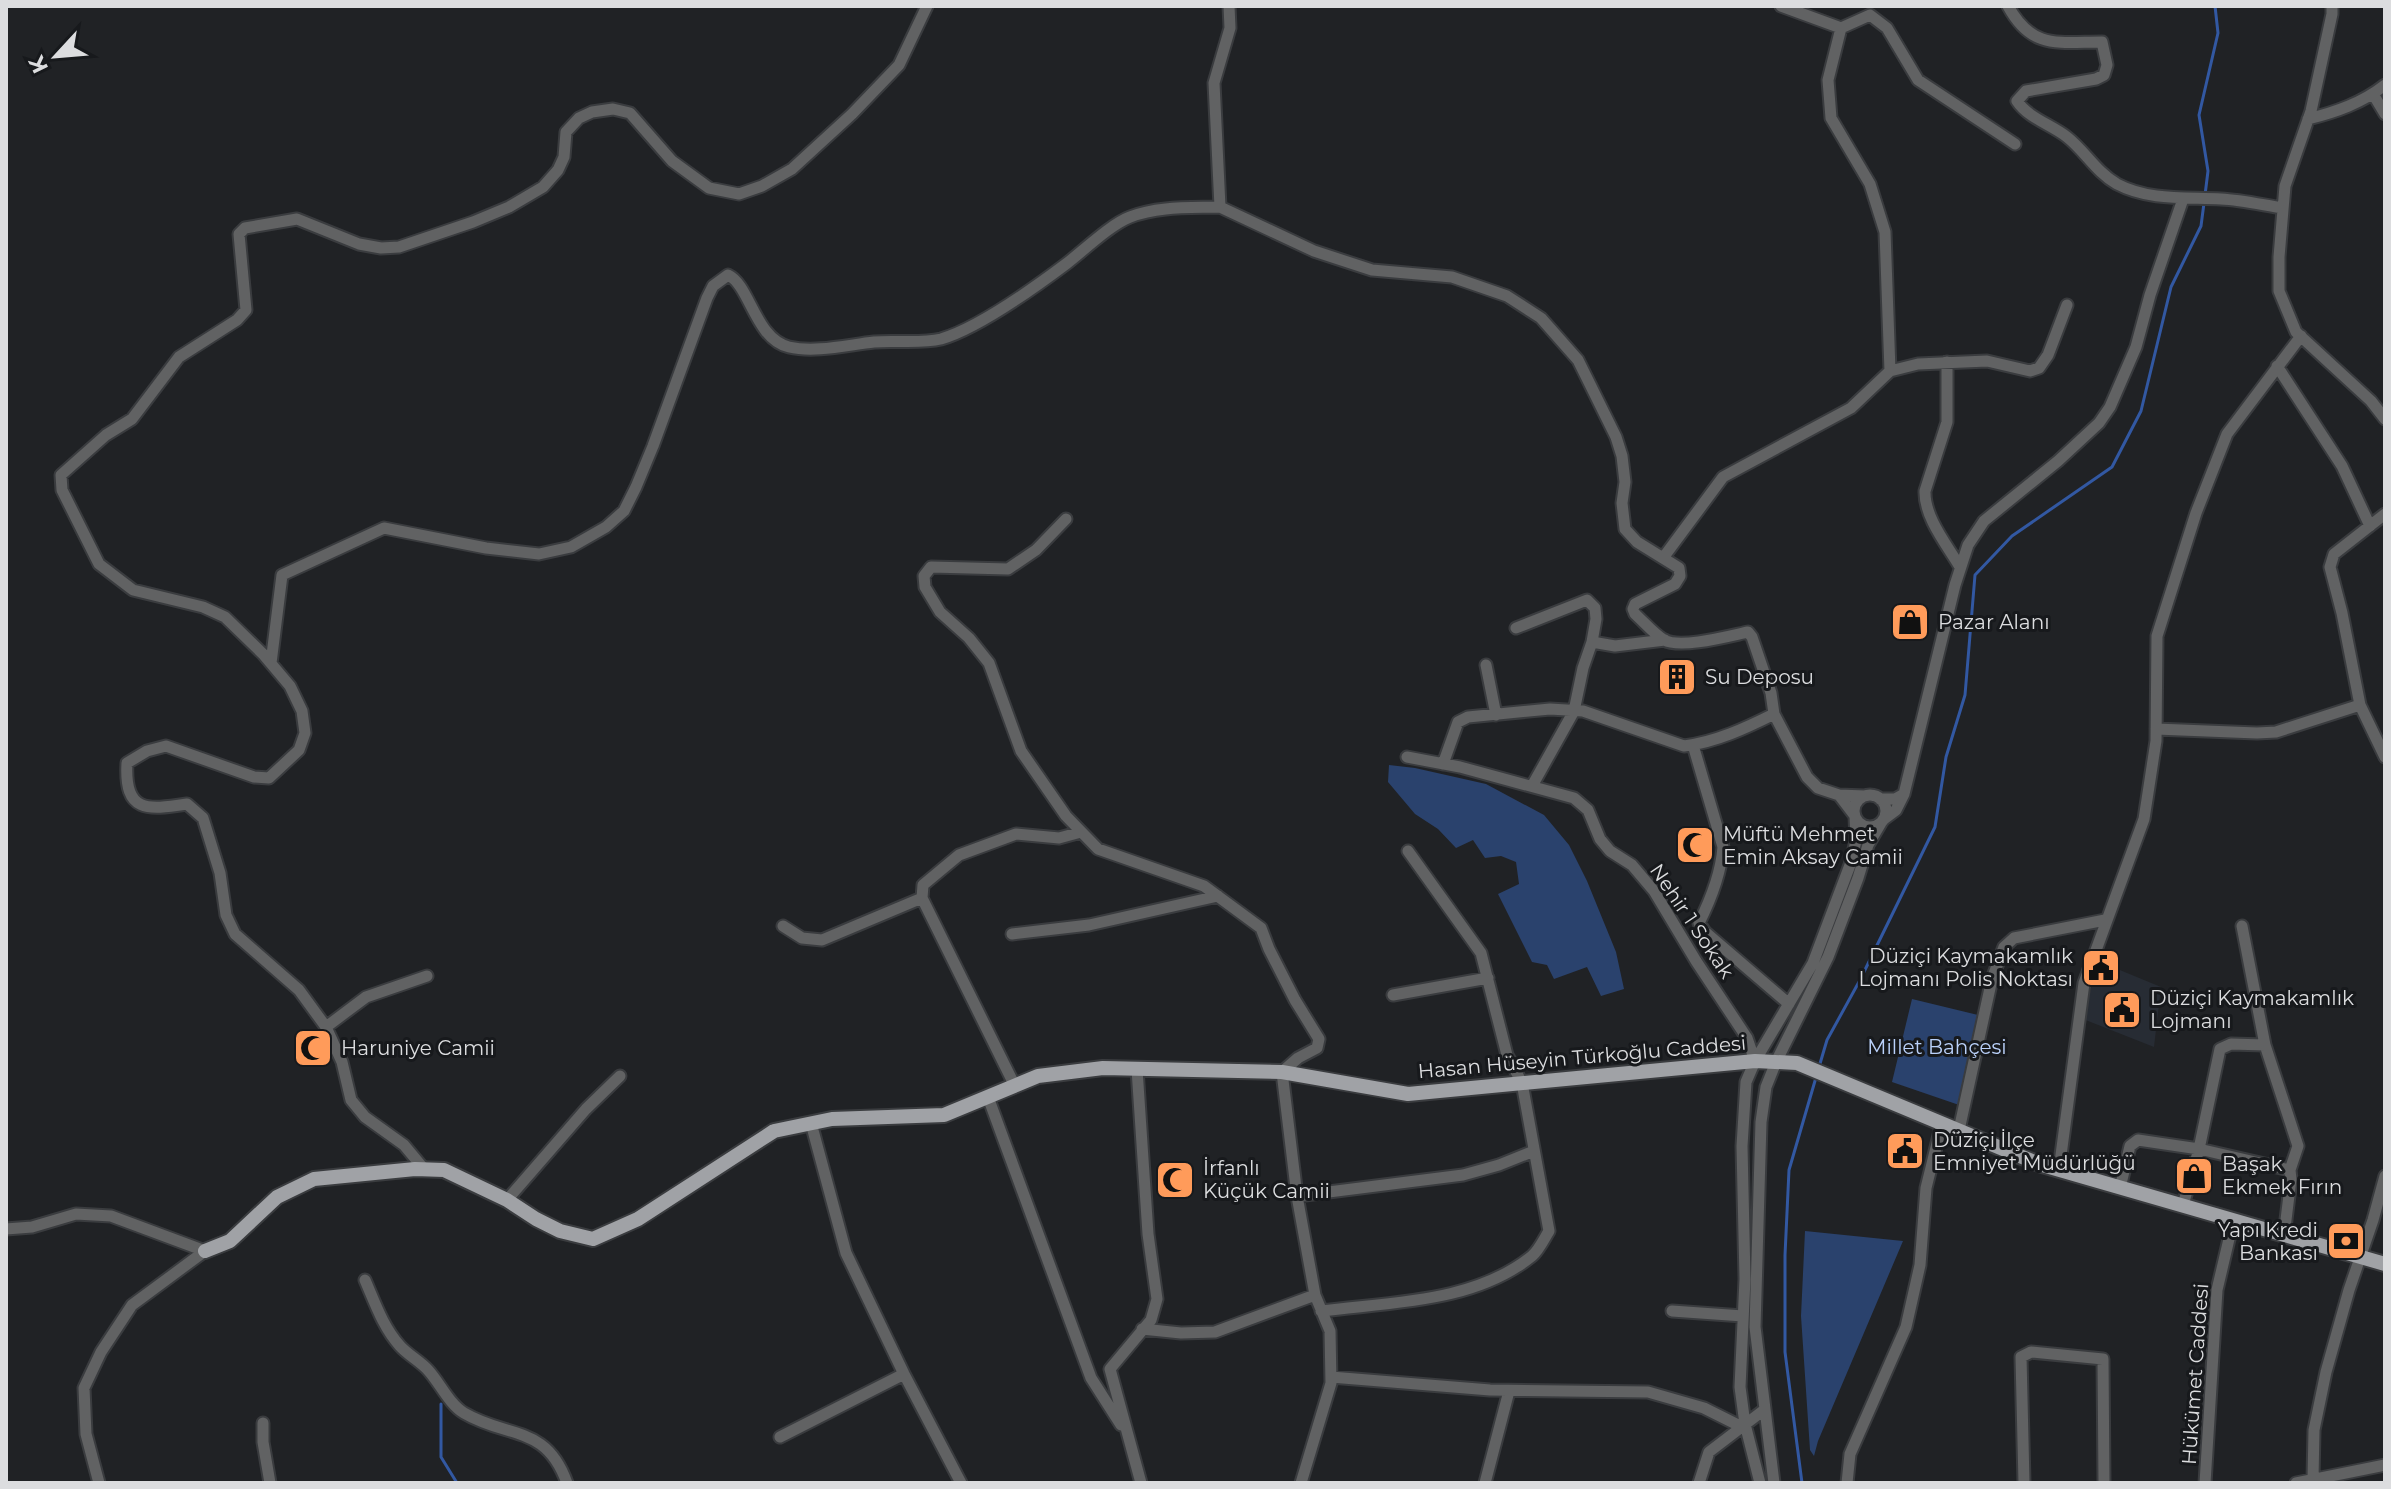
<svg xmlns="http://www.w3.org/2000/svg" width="2391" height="1489" viewBox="0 0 2391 1489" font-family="Montserrat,sans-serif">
<rect width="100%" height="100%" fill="#202225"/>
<path fill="#272c34" d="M2098 961 2161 987 2154 1047 2083 1019Z"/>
<path fill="#2a426d" d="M1389 765 1415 768 1486 784 1544 815 1569 845 1587 881 1616 952 1624 989 1601 996 1587 967 1554 979 1547 965 1532 962 1498 894 1519 884 1516 862 1501 856 1485 858 1473 840 1456 848 1438 829 1415 814 1388 782Z
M1912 999 1978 1015 1962 1106 1892 1082Z
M1805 1231 1903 1241 1818 1441 1814 1456 1810 1450 1801 1316Z"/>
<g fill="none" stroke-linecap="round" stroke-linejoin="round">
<path stroke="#3258a2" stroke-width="3" d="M2205 195 2208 171 2199 115 2218 33 2215 6
M1819 1067 1827 1040 1860 980 1935 827 1946 757 1965 695 1975 575 2012 536 2112 467 2141 411 2171 287 2201 226 2204 203
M441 1404V1457L457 1483
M1802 1483 1785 1352V1255L1789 1170 1817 1074"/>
<defs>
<path id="minor" d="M1781 6 1841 28 1870 15 1887 28 1918 80 2015 144
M2008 6C2032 50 2058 42 2102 42L2107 65 2104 75 2096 79 2026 91 2017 101C2028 118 2052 125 2067 137 2085 151 2096 172 2117 184 2149 201 2187 197 2221 199 2242 200 2263 205 2283 208
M2332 6V14L2311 111 2285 186 2279 257V291L2296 332 2371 401 2385 419
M1841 28 1828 80 1831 118 1870 184 1885 232 1890 371
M2373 94 2385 114
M2308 119C2336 112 2362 103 2385 85
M1220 207 1314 251 1372 270 1452 277 1507 296 1541 318 1578 360 1616 437 1622 456 1625 482 1622 503 1625 529 1637 542 1679 568 1680 576 1675 584 1635 604 1633 609 1635 614C1644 622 1654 634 1664 640 1681 649 1729 636 1748 632L1752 637 1771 693 1774 714 1807 777 1818 788 1839 795
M1947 362V422L1925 491C1924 517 1947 545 1960 567
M2277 366 2342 466 2370 526
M2385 514 2334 554 2330 567 2342 613 2360 705 2385 757
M1066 519 1036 550 1008 569 931 567 924 576 925 587 940 612 969 638 989 663 1021 751 1066 816 1098 849 1204 886 1261 928 1269 949 1295 1000 1319 1039 1317 1048 1298 1058 1282 1072 1297 1196 1315 1295 1330 1331 1331 1383 1301 1483
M1663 558 1723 477 1851 408 1890 371 1918 364 1987 361 2030 371 2039 368 2048 355 2067 305
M1516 628 1587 600 1595 608 1596 619 1592 642
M271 663 282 575 384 528 486 548 539 554 571 547 606 527 624 511 636 487 653 446 707 298 713 286 728 275C750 285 755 339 789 347 815 353 847 345 874 342 895 340 920 344 941 339 979 328 1034 288 1066 264 1083 251 1111 224 1130 217 1158 206 1190 208 1220 207L1214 83 1230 28 1229 6
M1486 665 1496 715
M2156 729 2257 733 2276 732 2360 705
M1693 745 1723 847C1721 874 1711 899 1699 923L1705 932 1789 1004
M1407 757 1460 767 1574 798 1588 810 1600 839 1610 851 1632 865 1654 891 1696 961 1747 1038 1755 1061
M1443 764 1458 722 1468 717 1550 709 1583 711 1684 746C1716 742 1746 728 1774 714
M1532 786 1574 711 1583 668 1592 642 1615 646 1665 640
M1904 794 1955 585 1968 545 1984 521 2058 461 2099 423 2110 407 2136 347 2150 295 2183 199
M1854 811a16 16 0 1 1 32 0a16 16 0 1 1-32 0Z
M1880 799H1895L1904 794 1896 810 1884 819
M783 926 802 938 822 940 922 898
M2242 926 2265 1045 2298 1146 2290 1170 2291 1179 2284 1236
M1012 934 1089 925 1218 896
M1393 995 1488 978
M326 1027 366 997 427 976
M1137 1069 1148 1234 1157 1299 1151 1320 1110 1369 1141 1483
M1015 1086 922 898 923 885 959 855 1016 834 1059 838 1081 832
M988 1097 1091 1378 1121 1425
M811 1123 846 1253 904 1374 961 1483
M1959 1130 1992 979 2004 947 2014 938 2105 920
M424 1169 404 1145 365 1117 351 1100 342 1062 326 1027 299 990 235 934 226 915 220 873 203 818 187 804C147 810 124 813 127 763L147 751 166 746 254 777 269 778 299 750 305 733 302 711 290 686 263 654 225 617 203 607 133 590 99 564 62 490 61 475 106 435 132 419 179 357 237 320 246 310 239 234 245 228 297 219 359 244 381 248 399 247 473 222 509 207 543 187 558 170 564 157 566 132 579 118 592 112 613 109 630 113 672 161 709 188 739 194 762 186 792 169 852 114 899 65 927 6
M2059 1170 2084 983 2144 819 2156 741 2157 636 2196 513 2227 434 2301 336
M2120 1188 2130 1146 2138 1140 2199 1149 2290 1170
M1297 1196 1463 1175 1499 1165 1534 1151
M507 1200 586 1109 620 1076
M2183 1205 2199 1149 2220 1049 2231 1044 2265 1045
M6 1229 32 1227 76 1214 111 1216 205 1251
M365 1280C375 1303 383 1327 400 1346 408 1355 420 1361 428 1370 440 1383 449 1404 464 1413 508 1439 546 1424 567 1483
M1321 1311C1391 1302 1474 1303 1532 1256 1539 1250 1544 1239 1549 1231L1522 1083 1507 1055 1481 953 1408 851
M1672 1311 1743 1316
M1142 1329 1181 1333 1215 1332 1315 1295
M1331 1377 1490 1390 1648 1392 1704 1408 1742 1427
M263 1423V1442L270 1483
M780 1437 904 1374
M2313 1479 2314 1430 2326 1372 2349 1290 2373 1220 2385 1176
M99 1483 86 1434 84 1388 101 1352 132 1305 205 1251
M1485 1483 1509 1391
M1699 1483 1709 1452 1764 1410
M1760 1483 1745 1424 1740 1387 1745 1279 1742 1146 1746 1082 1755 1061 1813 963 1850 865 1856 841 1855 816 1839 795 1865 796
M1774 1483 1755 1327 1761 1122 1766 1087 1776 1062 1828 957 1858 878 1868 845 1881 823
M1847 1483 1850 1454 1906 1327 1920 1265 1926 1188 1942 1123
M2024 1483 2021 1357 2031 1352 2103 1359 2104 1483
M2205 1483 2217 1290 2233 1222
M2296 1483 2385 1465"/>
<path id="major" d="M205 1251 230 1241 277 1197 314 1179 415 1169 444 1170 507 1200 536 1219 560 1231 593 1239 638 1219 774 1131 832 1119 944 1115 1038 1076 1103 1068 1282 1072 1408 1094 1755 1061 1797 1063 2039 1164 2385 1264"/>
</defs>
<use href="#minor" stroke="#3a3c3f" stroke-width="15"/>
<use href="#major" stroke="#3a3c3f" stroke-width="18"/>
<use href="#minor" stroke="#616263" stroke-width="11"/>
<use href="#major" stroke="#a0a2a6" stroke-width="14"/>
</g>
<defs>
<symbol id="shop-square" viewBox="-11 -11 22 22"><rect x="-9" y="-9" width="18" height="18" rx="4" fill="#ff9b5a" stroke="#17191c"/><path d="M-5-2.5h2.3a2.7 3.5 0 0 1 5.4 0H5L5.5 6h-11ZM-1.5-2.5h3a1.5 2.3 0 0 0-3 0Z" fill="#111"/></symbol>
<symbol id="building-square" viewBox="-11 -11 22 22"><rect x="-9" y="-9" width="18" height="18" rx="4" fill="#ff9b5a" stroke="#17191c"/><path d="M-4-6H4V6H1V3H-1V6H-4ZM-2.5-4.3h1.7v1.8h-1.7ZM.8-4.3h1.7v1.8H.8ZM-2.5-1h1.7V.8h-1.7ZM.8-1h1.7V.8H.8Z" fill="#111"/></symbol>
<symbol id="mosque-square" viewBox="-11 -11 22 22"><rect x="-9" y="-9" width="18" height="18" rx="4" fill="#ff9b5a" stroke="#17191c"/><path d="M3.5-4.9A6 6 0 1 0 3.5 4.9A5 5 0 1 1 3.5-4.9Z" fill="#111"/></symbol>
<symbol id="civic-square" viewBox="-11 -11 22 22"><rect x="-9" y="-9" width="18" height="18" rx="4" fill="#ff9b5a" stroke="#17191c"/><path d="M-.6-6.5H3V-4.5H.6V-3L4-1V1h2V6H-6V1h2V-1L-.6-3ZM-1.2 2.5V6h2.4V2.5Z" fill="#111"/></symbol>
<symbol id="bank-square" viewBox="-11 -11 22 22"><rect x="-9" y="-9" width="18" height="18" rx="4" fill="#ff9b5a" stroke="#17191c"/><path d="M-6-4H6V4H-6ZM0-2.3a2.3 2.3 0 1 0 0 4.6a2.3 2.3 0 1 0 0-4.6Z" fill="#111"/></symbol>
</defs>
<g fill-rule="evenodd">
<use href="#shop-square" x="1888" y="600" width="44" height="44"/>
<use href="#building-square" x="1655" y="655" width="44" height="44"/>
<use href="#mosque-square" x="1673" y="823" width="44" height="44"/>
<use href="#civic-square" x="2079" y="946" width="44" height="44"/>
<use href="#civic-square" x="2100" y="988" width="44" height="44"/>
<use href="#mosque-square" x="291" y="1026" width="44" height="44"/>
<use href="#civic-square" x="1883" y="1129" width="44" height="44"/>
<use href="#shop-square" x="2172" y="1154" width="44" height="44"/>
<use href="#mosque-square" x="1153" y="1158" width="44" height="44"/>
<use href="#bank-square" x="2324" y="1219" width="44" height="44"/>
</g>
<g text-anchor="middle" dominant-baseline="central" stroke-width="6" stroke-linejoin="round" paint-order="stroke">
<g font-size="20" fill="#dcdddf" stroke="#17191c" text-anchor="start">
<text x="1938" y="622">Pazar Alanı</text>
<text x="1705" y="677">Su Deposu</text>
<text x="1723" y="834">Müftü Mehmet<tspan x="1723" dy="23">Emin Aksay Camii</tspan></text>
<text x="2073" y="956" text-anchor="end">Düziçi Kaymakamlık<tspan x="2073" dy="23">Lojmanı Polis Noktası</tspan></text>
<text x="2150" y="998">Düziçi Kaymakamlık<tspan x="2150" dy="23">Lojmanı</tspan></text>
<text x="341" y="1048">Haruniye Camii</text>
<text x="1933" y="1140">Düziçi İlçe<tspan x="1933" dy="23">Emniyet Müdürlüğü</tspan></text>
<text x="2222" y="1164">Başak<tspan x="2222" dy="23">Ekmek Fırın</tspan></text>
<text x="1203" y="1168">İrfanlı<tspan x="1203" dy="23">Küçük Camii</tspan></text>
<text x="2318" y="1230" text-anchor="end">Yapı Kredi<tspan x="2318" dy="23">Bankası</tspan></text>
</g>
<g font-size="20" fill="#dcdddf" stroke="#17191c">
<text transform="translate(1692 921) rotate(56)">Nehir 1 Sokak</text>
<text transform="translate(1582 1057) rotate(-5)">Hasan Hüseyin Türkoğlu Caddesi</text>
<text transform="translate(2195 1374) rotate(-86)">Hükümet Caddesi</text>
</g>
<g font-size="20" fill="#bad1fa" stroke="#17191c">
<text x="1937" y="1047">Millet Bahçesi</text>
</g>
</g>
<rect width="2391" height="1489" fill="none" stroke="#dcdddf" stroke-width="16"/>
<g transform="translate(56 56) rotate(244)" stroke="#17191c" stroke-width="6" paint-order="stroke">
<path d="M0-6L14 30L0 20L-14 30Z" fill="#dcdddf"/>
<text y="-12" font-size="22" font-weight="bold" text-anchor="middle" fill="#dcdddf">K</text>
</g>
</svg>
